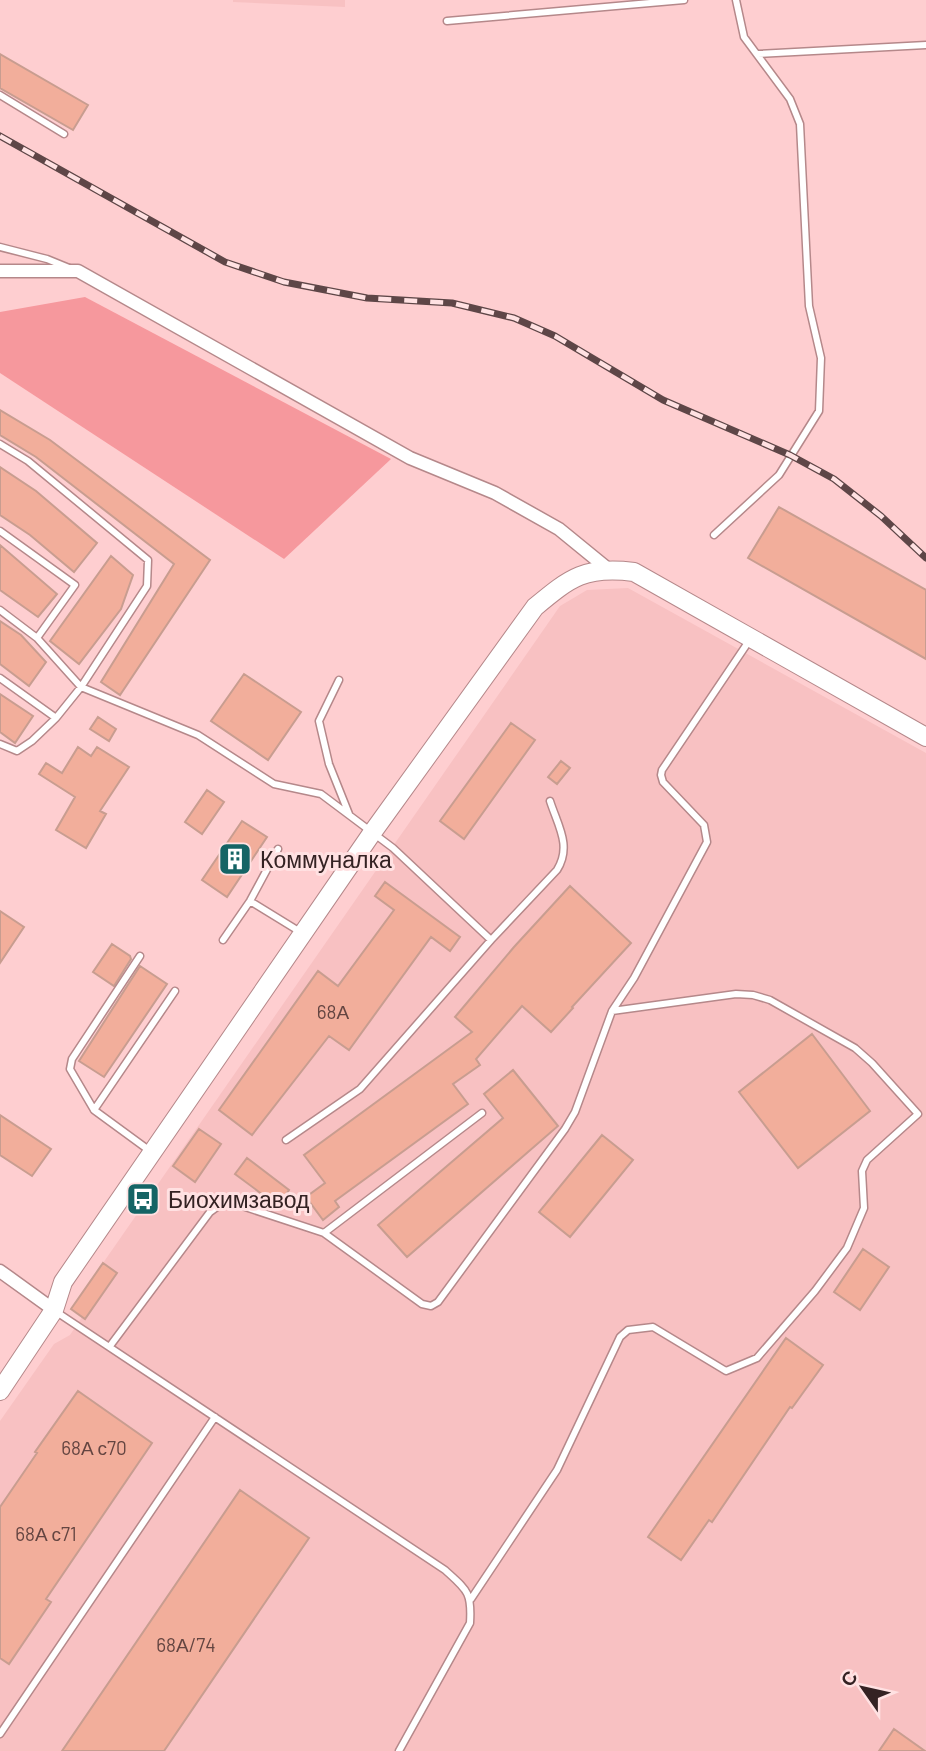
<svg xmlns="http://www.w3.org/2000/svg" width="926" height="1751" viewBox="0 0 926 1751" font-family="Barlow,sans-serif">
<rect width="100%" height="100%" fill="#feced0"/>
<path fill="#f8c1c2" d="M233 0H345V7L233 2Z
M628 588 926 753V1751H0V1421L54 1344 70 1335 82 1317 71 1309 560 606 587 590Z"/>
<path fill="#f6989d" d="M85 297 391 459 284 559 0 373V312Z"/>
<path fill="#f2ae9b" stroke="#c89d90" stroke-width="2" d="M0 54 88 105 73 130 0 88Z
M0 410 50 440 210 560 120 695 101 682 174 564 36 457 0 435Z
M0 467 36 491 97 543 74 572 30 535 0 515Z
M779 507 926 590V659L748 558Z
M0 545 57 594 38 617 0 590Z
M111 556 133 575 121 609 79 664 50 641Z
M0 621 21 635 46 662 29 686 0 664Z
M244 674 301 712 268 760 211 721Z
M0 694 33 716 15 743 0 732Z
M98 717 116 729 109 741 90 729Z
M511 723 535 740 464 839 440 821Z
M78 747 91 756 97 747 129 767 100 811 106 814 86 848 56 830 75 797 39 774 46 763 62 773Z
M561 761 570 768 557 784 548 777Z
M207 790 224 802 202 834 185 822Z
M242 821 267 837 227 897 202 880Z
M385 882 460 937 450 951 431 937 349 1050 329 1036 252 1135 219 1110 318 971 338 986 394 910 375 896Z
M570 886 631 943 572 1007 573 1008 551 1032 522 1006 476 1059 480 1065 453 1084 468 1104 335 1201 339 1207 323 1220 306 1197 325 1183 304 1155 472 1032 455 1017 514 947Z
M0 911 24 927 0 963Z
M112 944 130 956 131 959 114 986 93 972Z
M140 966 167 984 104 1077 79 1061Z
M812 1034 870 1111 798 1168 739 1092Z
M513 1070 558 1126 407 1257 378 1225 503 1118 484 1094Z
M0 1115 51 1149 32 1176 0 1155Z
M199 1129 221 1144 195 1182 173 1166Z
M602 1135 633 1160 570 1237 539 1212Z
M247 1158 289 1190 278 1206 235 1174Z
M863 1249 889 1267 860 1310 834 1292Z
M103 1263 117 1273 85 1319 71 1309Z
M786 1338 823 1365 792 1408 790 1407 712 1522 709 1520 681 1560 648 1537Z
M78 1391 152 1443 46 1599 51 1602 9 1664 0 1658V1507L37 1453 35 1452Z
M240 1490 309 1538 164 1751H62Z
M894 1729 925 1751H879Z"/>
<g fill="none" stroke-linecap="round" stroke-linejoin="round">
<defs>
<path id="service" d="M447 21 684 0
M758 54 926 45
M0 95 64 134
M0 247 47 259 69 268
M0 444 28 461 148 560 147 586 81 687 37 638 75 585 0 531
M714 535 779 475 819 411 821 358 809 306 800 124 790 99 744 37 736 0
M0 610 37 638
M0 678 56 718 32 741 17 751 0 744
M339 680 319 721 329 764 349 814
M56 718 81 687 198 735 274 784 321 794 393 848 491 940 360 1089 286 1140
M250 901 302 933
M223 940 250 901 278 849
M491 940 557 870C572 846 558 826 550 801
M140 956 72 1059 70 1069 94 1110 150 1151
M612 1011 634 978 707 842 704 825 663 782 661 775 662 770 749 641
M94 1110 175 991
M324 1233 482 1113
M55 1311 445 1570C467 1590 472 1592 470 1623L399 1751
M110 1346 210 1212 221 1204 233 1203 324 1233 422 1304 431 1306 438 1302 565 1129 575 1112 612 1011 736 994 753 995 770 1000 855 1048 872 1063 918 1114 867 1160 862 1171 864 1208 847 1248 815 1291 757 1358 726 1371 653 1327 628 1330 620 1337 557 1470 471 1599
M0 1734 215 1417"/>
<path id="minor" d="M0 271H78L410 458 495 493 559 529 608 569
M0 1271 54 1310"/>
<path id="secondary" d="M0 1391 54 1310 63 1282 372 833 535 607C571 577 585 566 634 572L926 737"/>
</defs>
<use href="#service" stroke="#b5888a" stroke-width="9"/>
<use href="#minor" stroke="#b5888a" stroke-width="15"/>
<use href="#secondary" stroke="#b5888a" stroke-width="20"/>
<use href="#service" stroke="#fff" stroke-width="6"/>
<use href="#minor" stroke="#fff" stroke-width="12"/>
<use href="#secondary" stroke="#fff" stroke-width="18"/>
<defs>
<path id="rail" d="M0 136 225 262 284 282 367 298 452 303 514 318 555 336 663 400 790 455 834 479 881 516 926 558"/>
</defs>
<use href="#rail" stroke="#5e4647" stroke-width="7"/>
<use href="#rail" stroke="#ffe1e2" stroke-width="4.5" stroke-dasharray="13" stroke-linecap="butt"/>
</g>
<defs>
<symbol id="building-square" viewBox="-11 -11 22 22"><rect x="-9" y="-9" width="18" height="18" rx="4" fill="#156465" stroke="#ffe1e2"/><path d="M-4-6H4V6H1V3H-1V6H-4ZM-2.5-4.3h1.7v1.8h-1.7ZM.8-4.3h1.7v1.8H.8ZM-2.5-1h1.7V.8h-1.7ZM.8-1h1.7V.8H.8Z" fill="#fff"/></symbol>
<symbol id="bus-square" viewBox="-11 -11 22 22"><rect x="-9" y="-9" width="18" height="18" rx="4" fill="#156465" stroke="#ffe1e2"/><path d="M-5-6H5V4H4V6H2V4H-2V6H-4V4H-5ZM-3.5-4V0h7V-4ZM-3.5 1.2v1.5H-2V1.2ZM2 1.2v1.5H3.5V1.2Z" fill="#fff"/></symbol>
</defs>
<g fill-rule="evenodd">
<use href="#building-square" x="216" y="840" width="38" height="38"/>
<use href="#bus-square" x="124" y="1180" width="38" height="38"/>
</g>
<g text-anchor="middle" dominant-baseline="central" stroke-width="6" stroke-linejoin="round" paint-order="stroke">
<g font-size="19" fill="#644541">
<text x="333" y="1011">68А</text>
<text x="94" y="1447">68А с70</text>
<text x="46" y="1533">68А с71</text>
<text x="186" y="1644">68А/74</text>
</g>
<g font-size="23" fill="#342223" stroke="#ffe1e2" text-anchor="start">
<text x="260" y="859">Коммуналка</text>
<text x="168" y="1199">Биохимзавод</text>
</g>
</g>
<g transform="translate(863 1688) rotate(304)" stroke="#ffe1e2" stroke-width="5" paint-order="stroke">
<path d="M0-5L12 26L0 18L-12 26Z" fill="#342223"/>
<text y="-10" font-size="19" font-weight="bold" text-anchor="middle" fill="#342223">С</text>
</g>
</svg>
